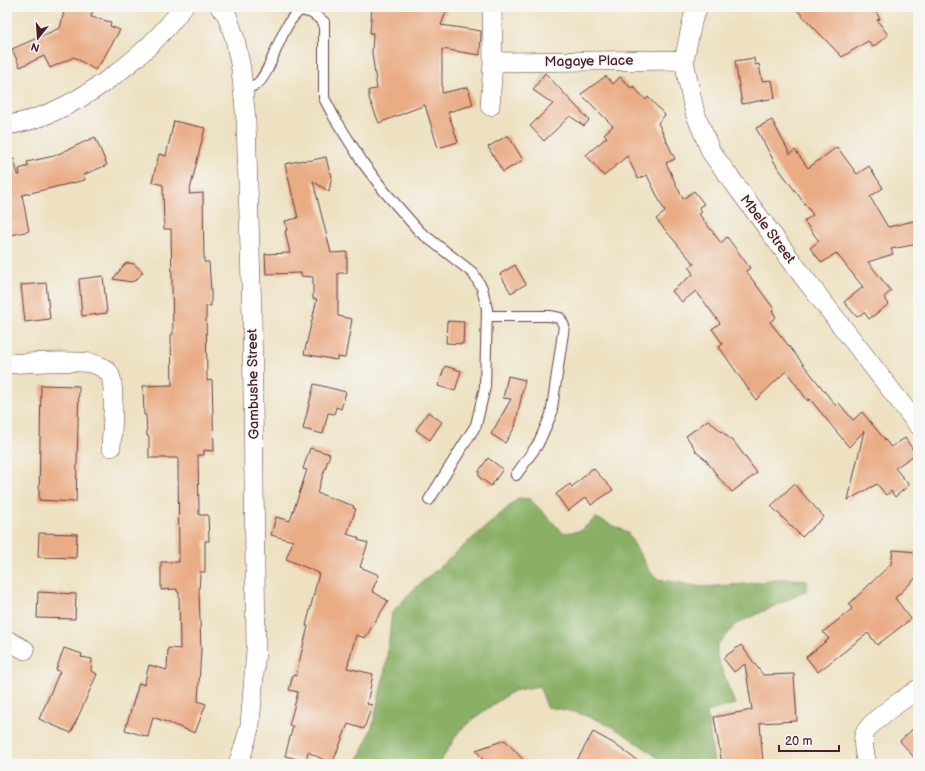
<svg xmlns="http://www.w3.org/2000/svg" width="925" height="771" viewBox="0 0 925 771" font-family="'Balsamiq Sans',sans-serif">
<rect width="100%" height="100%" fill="#f6f6f2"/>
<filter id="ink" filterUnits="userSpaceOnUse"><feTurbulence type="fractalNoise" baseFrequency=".025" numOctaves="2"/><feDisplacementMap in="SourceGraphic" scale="8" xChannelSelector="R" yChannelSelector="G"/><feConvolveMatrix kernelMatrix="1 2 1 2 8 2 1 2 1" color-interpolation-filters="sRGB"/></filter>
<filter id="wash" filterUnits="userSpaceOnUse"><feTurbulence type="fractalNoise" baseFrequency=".012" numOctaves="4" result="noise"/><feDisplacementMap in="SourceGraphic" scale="16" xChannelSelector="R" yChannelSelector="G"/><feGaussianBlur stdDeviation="0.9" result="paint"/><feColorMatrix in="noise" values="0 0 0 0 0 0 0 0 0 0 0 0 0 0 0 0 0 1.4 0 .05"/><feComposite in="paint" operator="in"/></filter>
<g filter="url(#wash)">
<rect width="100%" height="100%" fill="#ede1c1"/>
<path fill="#8ab066" stroke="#6a6848" d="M519 498 530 499 563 533 580 531 596 518 627 532 649 570 658 579 702 587 745 584 783 579 807 580V591L736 624 717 645V657L735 704 707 712 714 764H664L658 758C645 748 631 738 617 730 596 717 571 710 547 707L539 686 513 691 481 713 459 731 439 764H354L362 753 373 724 386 665 392 613 412 591Z"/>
<g id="blocks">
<path fill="#eaac85" d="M65 7H94L91 17 111 22 110 26 120 30 100 64H99L95 70 74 57 50 68 44 56 20 67 12 49 60 28Z
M372 7H448L441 25 481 31 480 55 442 49V93L468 87 473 105 448 112 458 142 438 148 425 105 379 123 369 98V90L377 89 372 53 373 33H370Z
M794 7H873L880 19 877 20 888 35 873 47 868 41 842 57Z
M754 58 755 65 759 64 762 81 772 80 775 98 742 104 735 61Z
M545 73 589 120 584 126 570 116 544 141 530 126 553 104 533 90Z
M606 76 613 84 620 77 631 88 633 86 646 100 648 97 665 115 658 123 675 159 666 163 683 199 694 191 704 204 699 207 702 212 699 214 721 243 727 237 750 268 746 271 774 309 772 311 776 317 770 322 836 406 839 403 853 420 862 412 891 447 905 438 916 454 895 468 909 485 895 497 891 491 886 495 877 484 848 500 864 431 849 447 810 399 808 401 786 371 756 400 719 347 723 344 712 329 720 323 696 291 682 302 672 291 693 274 689 268 694 264 656 219 665 212 647 175 638 179 627 156 604 176 586 155 607 137 604 134 613 126 581 94Z
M772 120 790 154 795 150 808 168 837 147 857 174 869 166 883 188 870 197 888 227 918 220V244L891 249 893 254 868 262 891 291 884 297 889 304 869 319 864 312 857 317 844 302 863 287 836 253 822 263 810 248 819 241 804 221 813 215 776 165 756 128Z
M174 121 205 128 189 194 203 193 204 262H209L211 291V306H206L207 381 212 380 214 451 204 450V455H198L199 515H208L209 541H205V572H200L199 592 201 650 198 701 206 704 195 733 153 717 148 737 125 730 139 683 144 685 149 665 167 670 168 648 180 649 179 592H177V589L161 590V562H179L178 458H149V436H147L146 415H144L143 386 172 385 171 335 173 334 171 229H164L163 185 152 182 159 154 166 156Z
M508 135 523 160 503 172 488 147Z
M95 137 107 165 83 175 85 180 22 195 29 231 7 236V160L14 159 18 175H20L19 169 29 166 27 162 54 156Z
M326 157 329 170 332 175 329 192 313 181 331 253 347 252V273H338V316L352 319 345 358 337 357V360L304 354 317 299H313V277L301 276V273L266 274 265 254 290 253 285 231 287 230 285 221 298 218 285 164 303 160 304 161 308 160V161Z
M129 263 134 264 143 272 136 280 131 282 113 279 125 264Z
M515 265 526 284 511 293 500 274Z
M103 276 107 313 82 316 79 279Z
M46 283 50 319 25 322 21 285Z
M447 321 464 322 463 344 446 343Z
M445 366 461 371 455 391 438 386Z
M508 376 525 380 515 427 505 443 491 434 511 399 503 398Z
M314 384 346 392 341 409 336 407 334 414 328 413 323 434 303 429Z
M41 385 79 386 76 502 39 500Z
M428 412 442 422 430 440 416 430Z
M708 420 735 443 757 473 732 492 716 475H717L705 459 695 451 696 450 686 436Z
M310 448 330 454 317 493 354 506 353 508 356 509 347 534 359 538 358 540 368 543 360 567 379 575 372 591 388 601 365 638 356 635 347 668 373 674 367 704 372 705 364 729 348 724 332 764 308 752 306 761 285 756 293 726H289L298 692 289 690 293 675 296 676 298 667 308 626H306L319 573 286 559 293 541 271 535 276 517 290 521 307 470 303 469Z
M488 458 503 469 491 486 479 477V471Z
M593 468 613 490 591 505 586 497 568 511 556 494 570 484 572 487Z
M794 484 824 517 802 537 771 506Z
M39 533 77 534 76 558 38 557Z
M893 550 918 552V576L895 598 911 619 877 645 868 633 818 672 806 657 829 639 823 632 852 609 849 604 891 564Z
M38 592 76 594 75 619 37 618Z
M741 645 763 675 794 674 797 721 760 723 763 764H722L714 717 752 710 745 664 734 672 723 658Z
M64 648 82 654 81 657 92 659 91 671 97 674 71 733 39 719 60 671 56 670Z
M918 724V762L900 741Z
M593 732 613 743 642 764H575Z
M505 740 527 764H486L476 750Z"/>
</g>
</g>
<g filter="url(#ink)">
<use href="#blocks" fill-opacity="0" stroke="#623c42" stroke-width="1"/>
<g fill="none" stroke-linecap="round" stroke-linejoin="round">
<defs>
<path id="service" d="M243 87C246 87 252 87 255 85 271 78 280 22 301 10L312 13 324 22V98L334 117 363 163 385 192 419 231 473 273 482 288 487 309 485 387 476 425 429 500
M487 316H550L560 318 564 326 551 415 538 444 516 475"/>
<path id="minor" d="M220 7 227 15 235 39 241 69 246 120 252 315 256 650 250 725 244 747 238 764
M698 7 693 18 684 60 691 96 695 113 711 152 802 275 918 425
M493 62 684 60
M490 106 493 62 492 7
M7 125C70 117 147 57 183 7
M7 364C33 363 65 360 90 363 96 364 105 368 109 373 116 383 112 433 111 447
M7 640 25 650
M867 764C865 755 862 745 864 736 867 722 906 698 918 689"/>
</defs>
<use href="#service" stroke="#623c42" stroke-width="12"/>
<use href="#minor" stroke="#623c42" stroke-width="20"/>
<use href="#service" stroke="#fff" stroke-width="10"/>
<use href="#minor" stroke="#fff" stroke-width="19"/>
</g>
</g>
<g text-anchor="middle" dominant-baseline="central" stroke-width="3" stroke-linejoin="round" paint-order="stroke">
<g font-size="14" fill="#4a1f2b" stroke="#f6f6f2">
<text transform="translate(589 61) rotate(-1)">Magaye Place</text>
<text transform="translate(768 229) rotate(53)">Mbele Street</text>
<text transform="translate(253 384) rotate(-91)">Gambushe Street</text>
</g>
</g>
<rect width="925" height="771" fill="none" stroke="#f6f6f2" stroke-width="24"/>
<g transform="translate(38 38) rotate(197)" stroke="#f6f6f2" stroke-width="3" paint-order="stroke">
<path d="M0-3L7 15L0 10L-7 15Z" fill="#4a1f2b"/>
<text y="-6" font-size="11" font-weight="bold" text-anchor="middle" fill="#4a1f2b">N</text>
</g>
<path d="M779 745v6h60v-6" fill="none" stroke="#4a1f2b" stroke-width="2"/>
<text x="785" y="745" font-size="12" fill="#4a1f2b" stroke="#f6f6f2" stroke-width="3" paint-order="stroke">20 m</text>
</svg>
